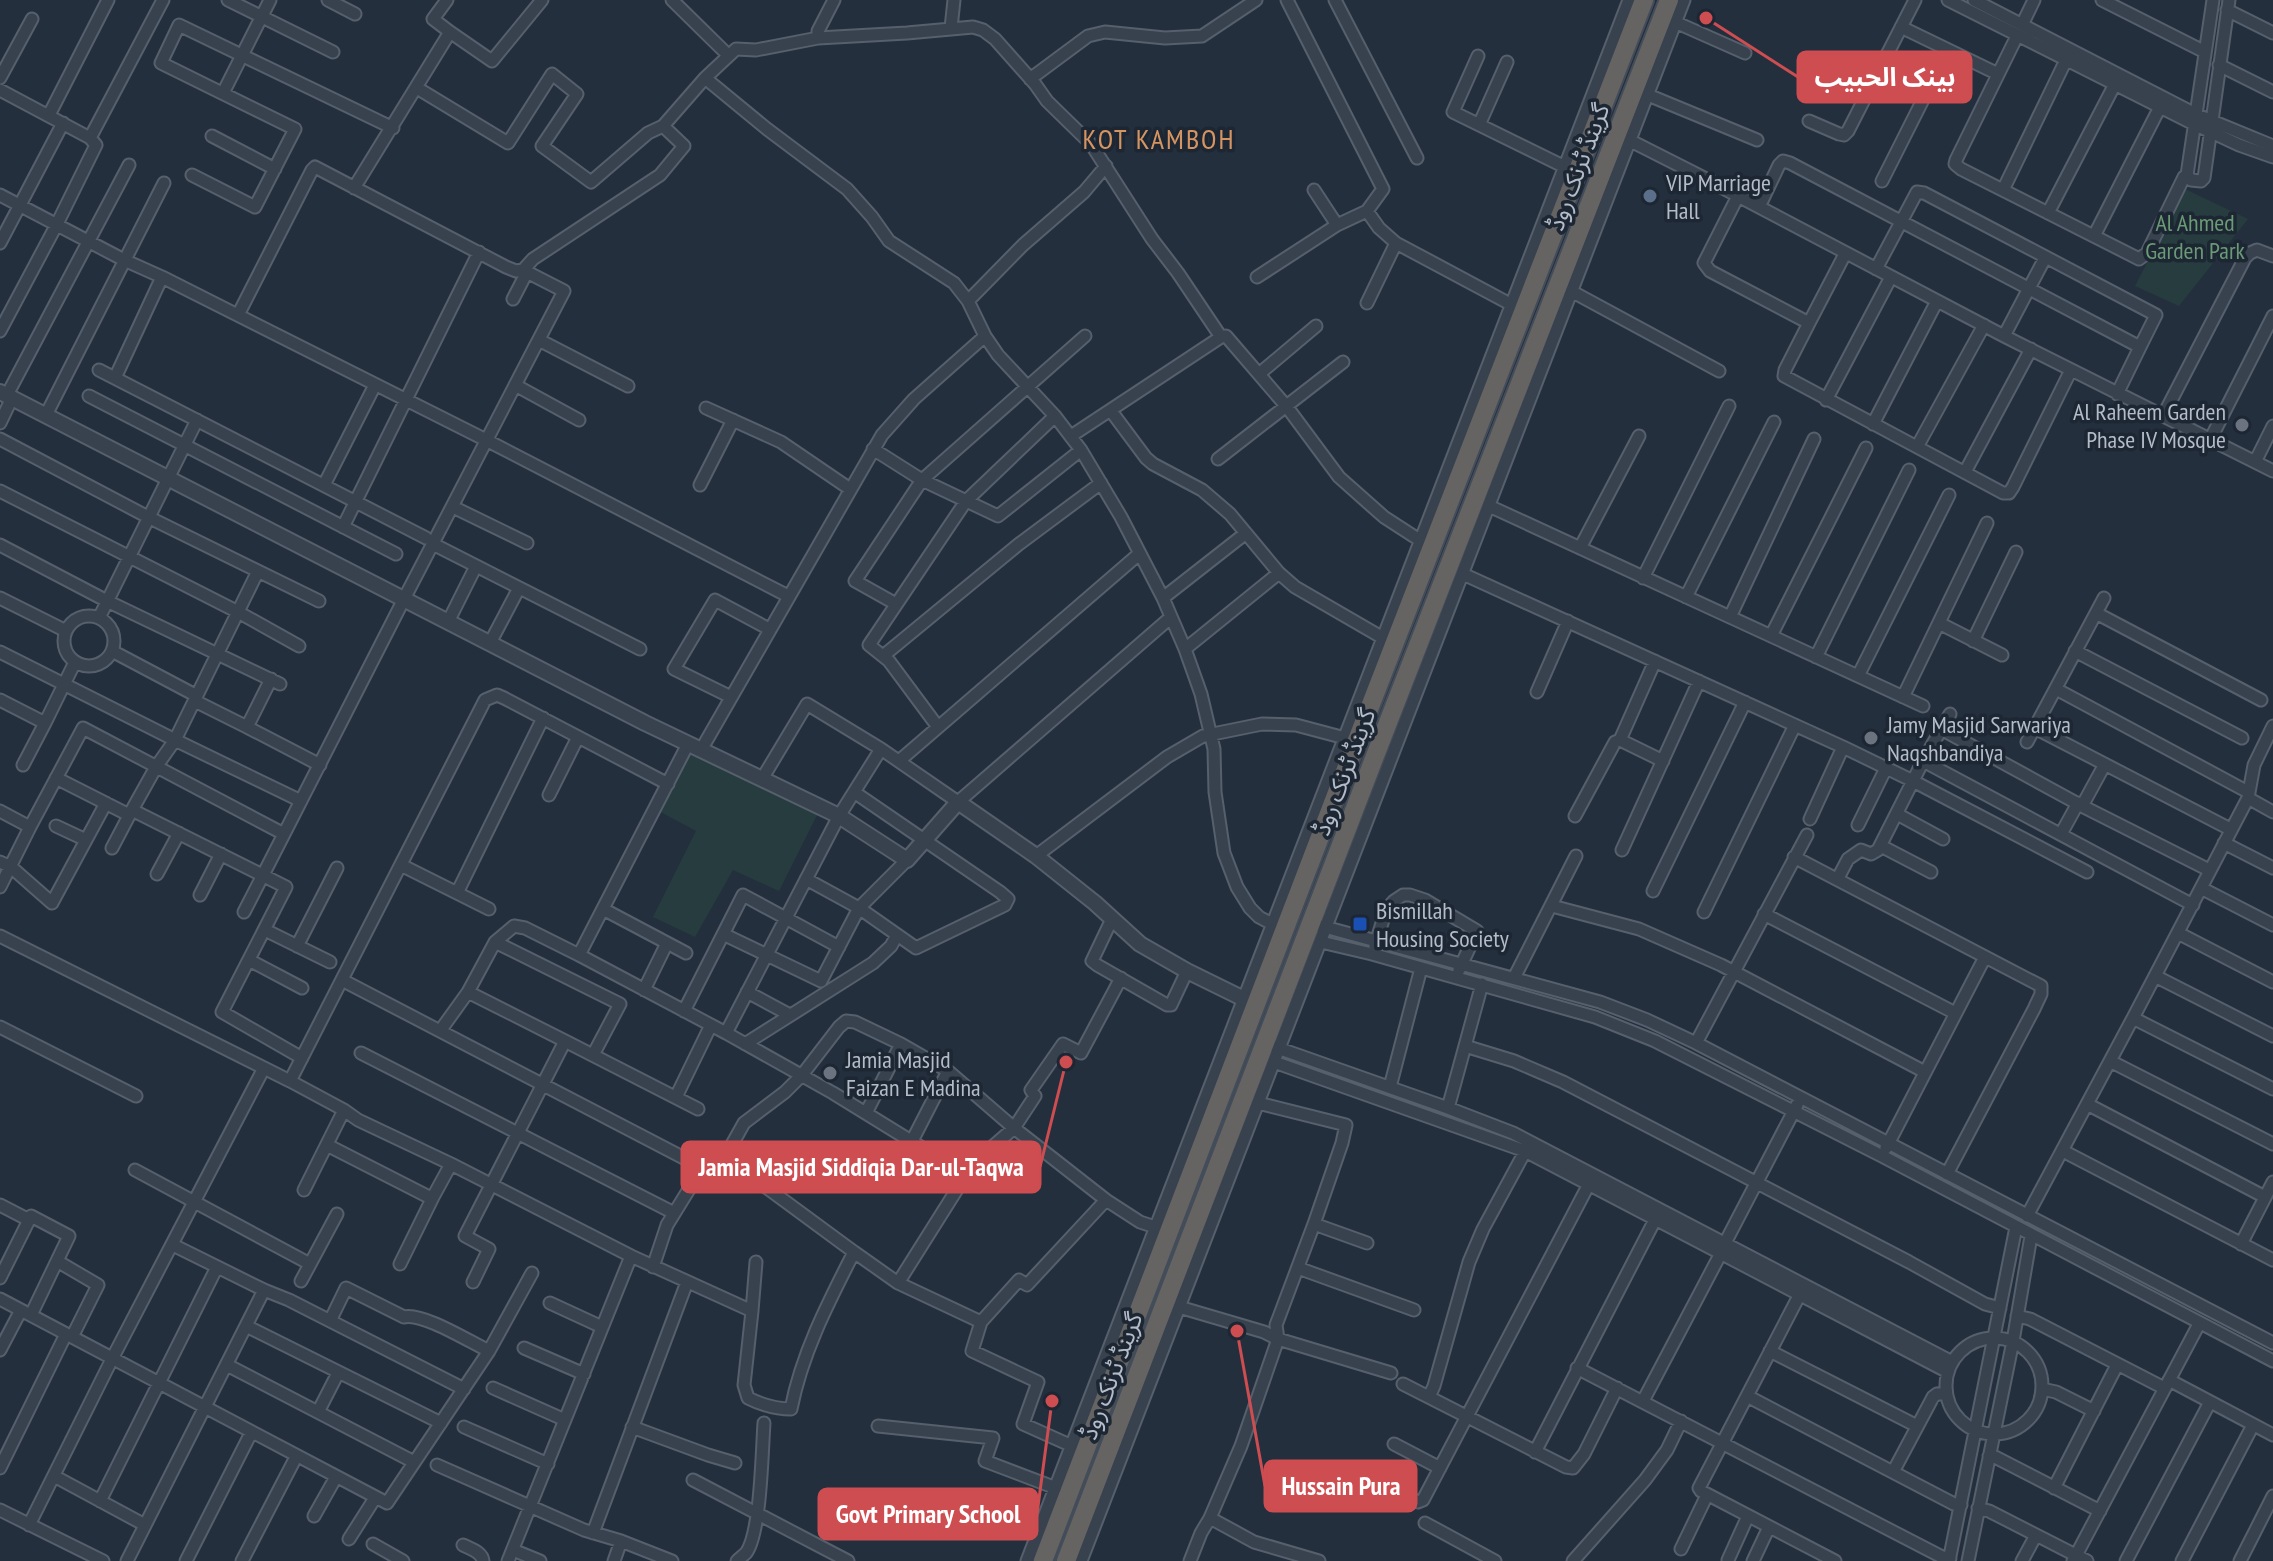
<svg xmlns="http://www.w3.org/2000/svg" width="2273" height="1561" viewBox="0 0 2273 1561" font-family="'PT Sans Narrow','Noto Sans Arabic',sans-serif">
<rect width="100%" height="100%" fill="#242f3e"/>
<path fill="#263c3f" d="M2185 189 2248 219 2179 306 2135 286Z
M688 744 821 807 779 891 733 870 695 937 653 917 696 831 655 809Z"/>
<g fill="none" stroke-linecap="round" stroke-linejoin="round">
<defs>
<path id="minor" d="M228 0 333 52
M328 0 355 14
M447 0 433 19 450 32
M672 0 728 55
M1287 0 1383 189 1367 211 1379 228 1396 243 1512 305
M1335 0 1417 158
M1948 0 2194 124 2239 145 2273 157
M1974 0 2195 114 2273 146
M2102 0 2205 52
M2213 0 2187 175 2191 180 2201 181 2204 178 2229 0
M2227 10 2273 33
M1675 22 1745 53
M2022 25 2034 0
M1901 27 1998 74
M951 28 954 0
M2017 36 1956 160 1955 164 1961 169 2139 259 2147 253 2184 177 2187 175
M818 38V31L834 0
M1478 56 1453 112 1571 170
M2219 65 2273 92
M1823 70 1868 91
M0 78 32 19
M705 78 767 129 847 189 872 217 889 241 954 283 968 301 985 336 998 355 1055 416 1081 450 1121 517 1163 598 1185 649 1201 694 1214 749 1215 792 1224 853 1237 887 1250 908 1259 917 1272 924
M1030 79 1088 36 1105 32 1165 38 1202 36 1256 0
M417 88 508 143 552 74 577 94 542 146 591 182 648 133 663 126
M0 90 90 138 163 0
M223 93 270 0
M1648 95 1757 140
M49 115 108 0
M1809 121 1839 134 1844 135 1848 131 1915 0
M1479 125 1507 62
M212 136 275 169
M1625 138 1704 178 2004 336 2273 471
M192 175 255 207 295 129 161 63 179 25 393 128
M1882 181 1948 50
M354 188 450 32 492 61 542 0
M1314 190 1337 225
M2003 190 2066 60
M0 195 124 260 162 277 486 440 788 596
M1738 196 1704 263 1710 271 1809 323 1845 254
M1759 207 1779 165 1783 161 1790 163 2140 347 2117 394
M2048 213 2115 84
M2094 236 2160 107
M0 243 63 123
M1876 269 1917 192 1924 193 2156 315 2140 347
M523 270 533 259 660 175 684 146 663 126 705 78 736 49 756 50 818 38 907 33 973 27 983 30 995 39 1035 84 1047 101 1091 144 1152 239 1178 273 1221 337
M1257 277 1337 225 1367 211
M1571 291 1719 371
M513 299 527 272
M968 301 1023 245 1084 192 1106 166
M1367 303 1396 243
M238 315 312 170 315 167 506 267 516 271 523 270 564 291 404 599 284 834
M1809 323 1785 370 1784 376 2003 493H2009L2013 487 2071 370
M0 331 57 224 96 145 90 138
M2004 336 2045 258
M539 340 628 386
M99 370 426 538
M1259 374 1316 326
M115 378 162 277
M515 385 579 420
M7 395 129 165
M89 396 396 554
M1826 400 1891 277
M706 408 781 442 850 489
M1111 411 1146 458 1153 464 1202 490 1230 514 1279 573 1295 587 1383 638
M46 415 164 183
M2163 416 2245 258 2250 253 2257 250 2273 256
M0 423 12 398
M1873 424 1937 301
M1071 436 1221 337 1226 336 1287 407 1339 477 1384 517 1421 541
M0 439 148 517 319 601
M2210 440 2273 316
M1917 447 1984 325
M873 449 922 480 998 516 1081 450
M1218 459 1343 362
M2255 462 2273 426
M1965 472 2031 349
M324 485 375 385
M700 485 733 420
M0 491 238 612 299 646
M1489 506 1923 706
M453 507 527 543
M343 527 479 252
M433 544 640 649
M0 545 107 601 280 684
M1580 548 1639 436
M258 571 175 740 156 767 132 810 286 887 222 1012 302 1058
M1463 574 1843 747 1913 781 2087 872
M1643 578 1729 406
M1686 597 1774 422
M0 598 66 631
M1163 598 1246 533
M896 604 855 581 922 480 1085 336
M2096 613 2261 700
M64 641a25 25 0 1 1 50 0a25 25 0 1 1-50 0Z
M1730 617 1814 439
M99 618 197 420
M448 622 476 566
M1939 623 2002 655
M1771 636 1866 448
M1973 641 2016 552
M490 643 519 588
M1185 649 1279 573
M112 651 197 696
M2075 651 2242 738
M0 652 175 740 301 801
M883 656 1019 544 1101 483
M1816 657 1909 470
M1858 676 1949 495
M271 679 247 727 320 765
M2056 689 2248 792
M1537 692 1568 621
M731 697 674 669 715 600 769 629
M1903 697 1987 523
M0 700 45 723 75 662
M195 701 247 727
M938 727 889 661 869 645 966 501 1055 416
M2035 728 2230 829
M1941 729 2082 806 2209 870
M1620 740 1663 761
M2027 742 2104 598
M688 744 579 955 726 1033
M881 749 839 816 726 1033 833 1093 966 1175
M701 750 882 435 914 399 985 336
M899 761 1139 554
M1923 761 2193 905
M23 765 45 723
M56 778 129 815
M762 779 807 704 881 749 958 802 1170 618
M549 795 578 737
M2248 798 2273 812
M2082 806 2105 764
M0 811 30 827
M1897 814 1943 839
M1575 816 1615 742 1620 740 1655 661
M1810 819 1843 747
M1858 825 1886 768
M56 826 86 840
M2061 834 2078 803
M2224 843 2273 868
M1881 846 1931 872
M112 848 132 810
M1622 850 1699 681
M1036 856 1167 757 1203 736 1262 724 1296 725 1345 738
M1794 857 2041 986V994L2034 1009 1947 1174
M0 862 11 867 52 903 106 803
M401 865 489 909
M157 874 179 833
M1838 878 1848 859 1861 850 1871 854 1878 850 1923 761 1950 714
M806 879 859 908 916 948 1005 905 1008 899 1000 892 854 792
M0 887 30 827 83 728 284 834 244 912
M2201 888 2273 925
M1653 891 1745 702
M457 893 543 718
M200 895 221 854
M1552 906 1639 929 1721 965 1925 1072
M603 909 686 953
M1704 912 1795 725
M1764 914 1955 1013
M1112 919 1092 961 1097 965 1167 1005H1171L1187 971
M1321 926 1600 1002 1647 1020 1696 1043 2273 1343
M265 930 330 962
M2178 933 2273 982
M723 934 821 981 859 908 907 860
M0 936 290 1081
M495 942 620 1004 593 1055
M1321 942 1372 954 1595 1017 1655 1041 1882 1156 2273 1361
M297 946 337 868
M1375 946 1386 910 1394 901 1403 895H1410L1425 900 1477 931 1459 970
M249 960 302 988
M2155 976 2273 1036
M1514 978 1576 856
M342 980 705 1169
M644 990 667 943
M468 992 495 942 514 926 525 928 579 955
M747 992 790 1015
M684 1011 743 895 839 947
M2133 1018 2273 1089
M0 1027 136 1096
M440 1031 468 992 565 1041
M1696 1043 1807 835
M745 1044 873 963 891 946 897 935
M1272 1046 1448 1108 1513 1133 1952 1362
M1465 1046 1514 1061 1563 1082 1909 1262 1985 1304 2000 1308
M361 1053 674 1213
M2110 1061 2273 1144
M1274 1062 1525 1151 1948 1372
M1390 1087 1421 968
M676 1097 711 1025
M2087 1104 2265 1197
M1448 1108 1482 984
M866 1113 901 1044
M912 1141 948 1071
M327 1145 427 1196 433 1197 451 1164
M1886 1148 1985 957
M2063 1151 2273 1260
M135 1170 310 1264
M304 1190 344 1110
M0 1205 29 1220
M2027 1216 2133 1018 2248 798 2254 765 2273 726
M1314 1224 1367 1243
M1725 1243 1797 1105
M2241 1244 2273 1182
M173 1245 264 1290 289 1300 464 1389
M854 1252 725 1157 744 1123 785 1092 802 1075 839 1027 846 1021 855 1022 901 1044 948 1071 1014 1128 1035 1096 1031 1090 1063 1044 1081 1053 1121 978
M631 1256 451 1164 358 1120 344 1110 290 1081 485 700 497 695 504 698 668 784
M57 1261 98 1285 72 1337
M400 1264 433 1197
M653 1267 667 1225 691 1186 714 1158 725 1157
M1298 1268 1414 1310
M0 1278 31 1216 69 1236 31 1315
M301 1281 337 1214
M473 1282 489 1249 465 1236 565 1041 698 1109
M898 1283 966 1175 990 1149 1014 1128 1106 1200
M1800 1294 1699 1488 1701 1491 1835 1561
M0 1299 387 1503 489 1351 532 1273
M550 1303 602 1327
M1179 1307 1264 1332 1278 1339 1391 1373
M752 1311 756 1262
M2017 1316 2030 1319 2164 1388
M330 1321 346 1288 404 1317C422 1312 470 1342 489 1351
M981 1322 972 1351 1038 1382 1023 1424 1072 1446
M246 1326 441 1423
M1946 1386a48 48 0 1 1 96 0a48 48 0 1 1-96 0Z
M524 1348 584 1374
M0 1350 21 1310
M1770 1351 1917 1426
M227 1365 414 1462
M1577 1368 1942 1557 1950 1558
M2169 1380 2273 1435
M1403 1384 1566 1467 1573 1468 1584 1454 1617 1388
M493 1388 565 1420
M2042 1389 2056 1392 2094 1411
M1747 1396 1954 1504 1961 1505
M1429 1397 1434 1386 1469 1262 1483 1229 1528 1146
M1643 1401 1721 1253
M318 1412 338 1373
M878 1426 993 1438 985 1461 1056 1488
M464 1427 548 1464
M632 1427 708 1455 735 1463
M1394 1444 1440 1468
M1535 1452 1658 1214
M1989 1456 1995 1457 2100 1511
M437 1465 584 1530 621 1541 672 1561
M0 1468 66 1334
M1893 1472 1933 1397 1937 1394 1946 1393
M54 1476 145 1525
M693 1480 848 1561
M1382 1484 1418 1502 1423 1500 1589 1184
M2054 1488 2117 1365
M100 1501 217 1267
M1978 1508 1989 1511 2087 1561
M0 1510 103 1561
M314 1516 336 1477
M1210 1518 1241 1446 1278 1339 1276 1325 1314 1224 1342 1143 1346 1125 1258 1103
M1425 1523 1495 1561
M29 1525 113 1357 264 1068
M593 1533 687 1282
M349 1539 375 1498
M373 1544 403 1561
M463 1545C471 1549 482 1552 483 1561
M1681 1549 1707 1495
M513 1550 540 1561
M1728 1560 1748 1516
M127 1561 264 1290
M186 1561 251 1433
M242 1561 296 1457
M508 1561 631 1256 752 1311 744 1385 748 1398C762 1405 775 1409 791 1409 802 1353 828 1303 854 1252L898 1283 981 1322 1019 1280 1027 1285 1106 1200 1140 1222 1155 1227
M614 1561 621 1541
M737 1561C739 1559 744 1555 746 1553 761 1533 762 1450 764 1423
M1027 1561 1629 0
M1081 1561 1684 0
M1190 1561 1201 1533 1210 1518 1254 1542 1319 1561
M1573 1561 1645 1480 1667 1450 1681 1421
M1753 1561 1769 1527
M1949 1561 2016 1227
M1968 1561 2013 1341 2031 1236
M2022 1561 2036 1535
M2073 1561 2199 1324
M2126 1561 2210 1402
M2182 1561 2253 1425
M2240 1561 2273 1496"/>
<path id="tertiary" d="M0 392 645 723 839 816 907 860 958 802 1036 856 1095 903 1140 944 1187 971 1244 999"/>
<path id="trunk" d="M1043 1561 1354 748 1644 0
M1066 1561 1375 756 1669 0"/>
</defs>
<use href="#minor" stroke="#565f6c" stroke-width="15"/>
<use href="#tertiary" stroke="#565f6c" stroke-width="18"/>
<use href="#trunk" stroke="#434c59" stroke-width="22"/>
<use href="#minor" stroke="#38414e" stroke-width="11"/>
<use href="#tertiary" stroke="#38414e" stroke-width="14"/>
<use href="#trunk" stroke="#656462" stroke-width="18"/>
</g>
<circle fill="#5c6f8a" stroke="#1d2633" stroke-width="3" cx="1650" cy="196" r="8"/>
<g fill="#6b7280" stroke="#1d2633" stroke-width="3">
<circle cx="2242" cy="425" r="8"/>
<circle cx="1871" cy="738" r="8"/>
<circle cx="830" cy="1073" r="8"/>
</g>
<rect fill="#1a4fb4" stroke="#1d2633" stroke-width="3" x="1352" y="916" width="16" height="16" rx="4"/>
<g text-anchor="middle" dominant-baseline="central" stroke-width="7" stroke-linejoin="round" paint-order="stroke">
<g font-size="24" fill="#b4bcc9" stroke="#1d2633">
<text transform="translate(1578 167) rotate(-69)">گرینڈ ٹرنک روڈ</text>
<text transform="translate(1344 772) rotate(-69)">گرینڈ ٹرنک روڈ</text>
<text transform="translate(1111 1376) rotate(-69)">گرینڈ ٹرنک روڈ</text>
</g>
<g font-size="24" fill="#b4bcc9" stroke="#1d2633" text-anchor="start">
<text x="1666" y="182">VIP Marriage<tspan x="1666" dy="28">Hall</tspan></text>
<text x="2226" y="411" text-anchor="end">Al Raheem Garden<tspan x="2226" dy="28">Phase IV Mosque</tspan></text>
<text x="1887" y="724">Jamy Masjid Sarwariya<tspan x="1887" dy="28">Naqshbandiya</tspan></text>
<text x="1376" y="910">Bismillah<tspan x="1376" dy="28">Housing Society</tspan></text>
<text x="846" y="1059">Jamia Masjid<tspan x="846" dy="28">Faizan E Madina</tspan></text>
</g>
<g font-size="24" fill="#6b9a76" stroke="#1d2633">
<text x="2195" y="222">Al Ahmed<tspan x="2195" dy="28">Garden Park</tspan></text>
</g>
<g font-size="28" letter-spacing="2" fill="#d59563" stroke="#1d2633">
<text x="1159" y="138">KOT KAMBOH</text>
</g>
</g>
<path fill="none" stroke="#ce4d50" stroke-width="3" d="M1706 18L1798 77M1066 1062L1040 1167M1237 1331L1265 1486M1052 1401L1037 1514"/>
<g fill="#ce4d50" stroke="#1d2633" stroke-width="3">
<circle cx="1706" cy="18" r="8"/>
<circle cx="1066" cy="1062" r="8"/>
<circle cx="1237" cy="1331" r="8"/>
<circle cx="1052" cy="1401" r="8"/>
</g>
<g fill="#ce4d50" stroke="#ce4d50" stroke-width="3">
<rect x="1798" y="52" width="173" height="50" rx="8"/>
<rect x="682" y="1142" width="358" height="50" rx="8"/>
<rect x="1265" y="1461" width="151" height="50" rx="8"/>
<rect x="819" y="1489" width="218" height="50" rx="8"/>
</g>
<g font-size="26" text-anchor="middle" font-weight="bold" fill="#fff">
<text x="1885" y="86">بينک الحبيب</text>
<text x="861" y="1176">Jamia Masjid Siddiqia Dar-ul-Taqwa</text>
<text x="1341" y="1495">Hussain Pura</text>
<text x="928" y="1523">Govt Primary School</text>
</g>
</svg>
